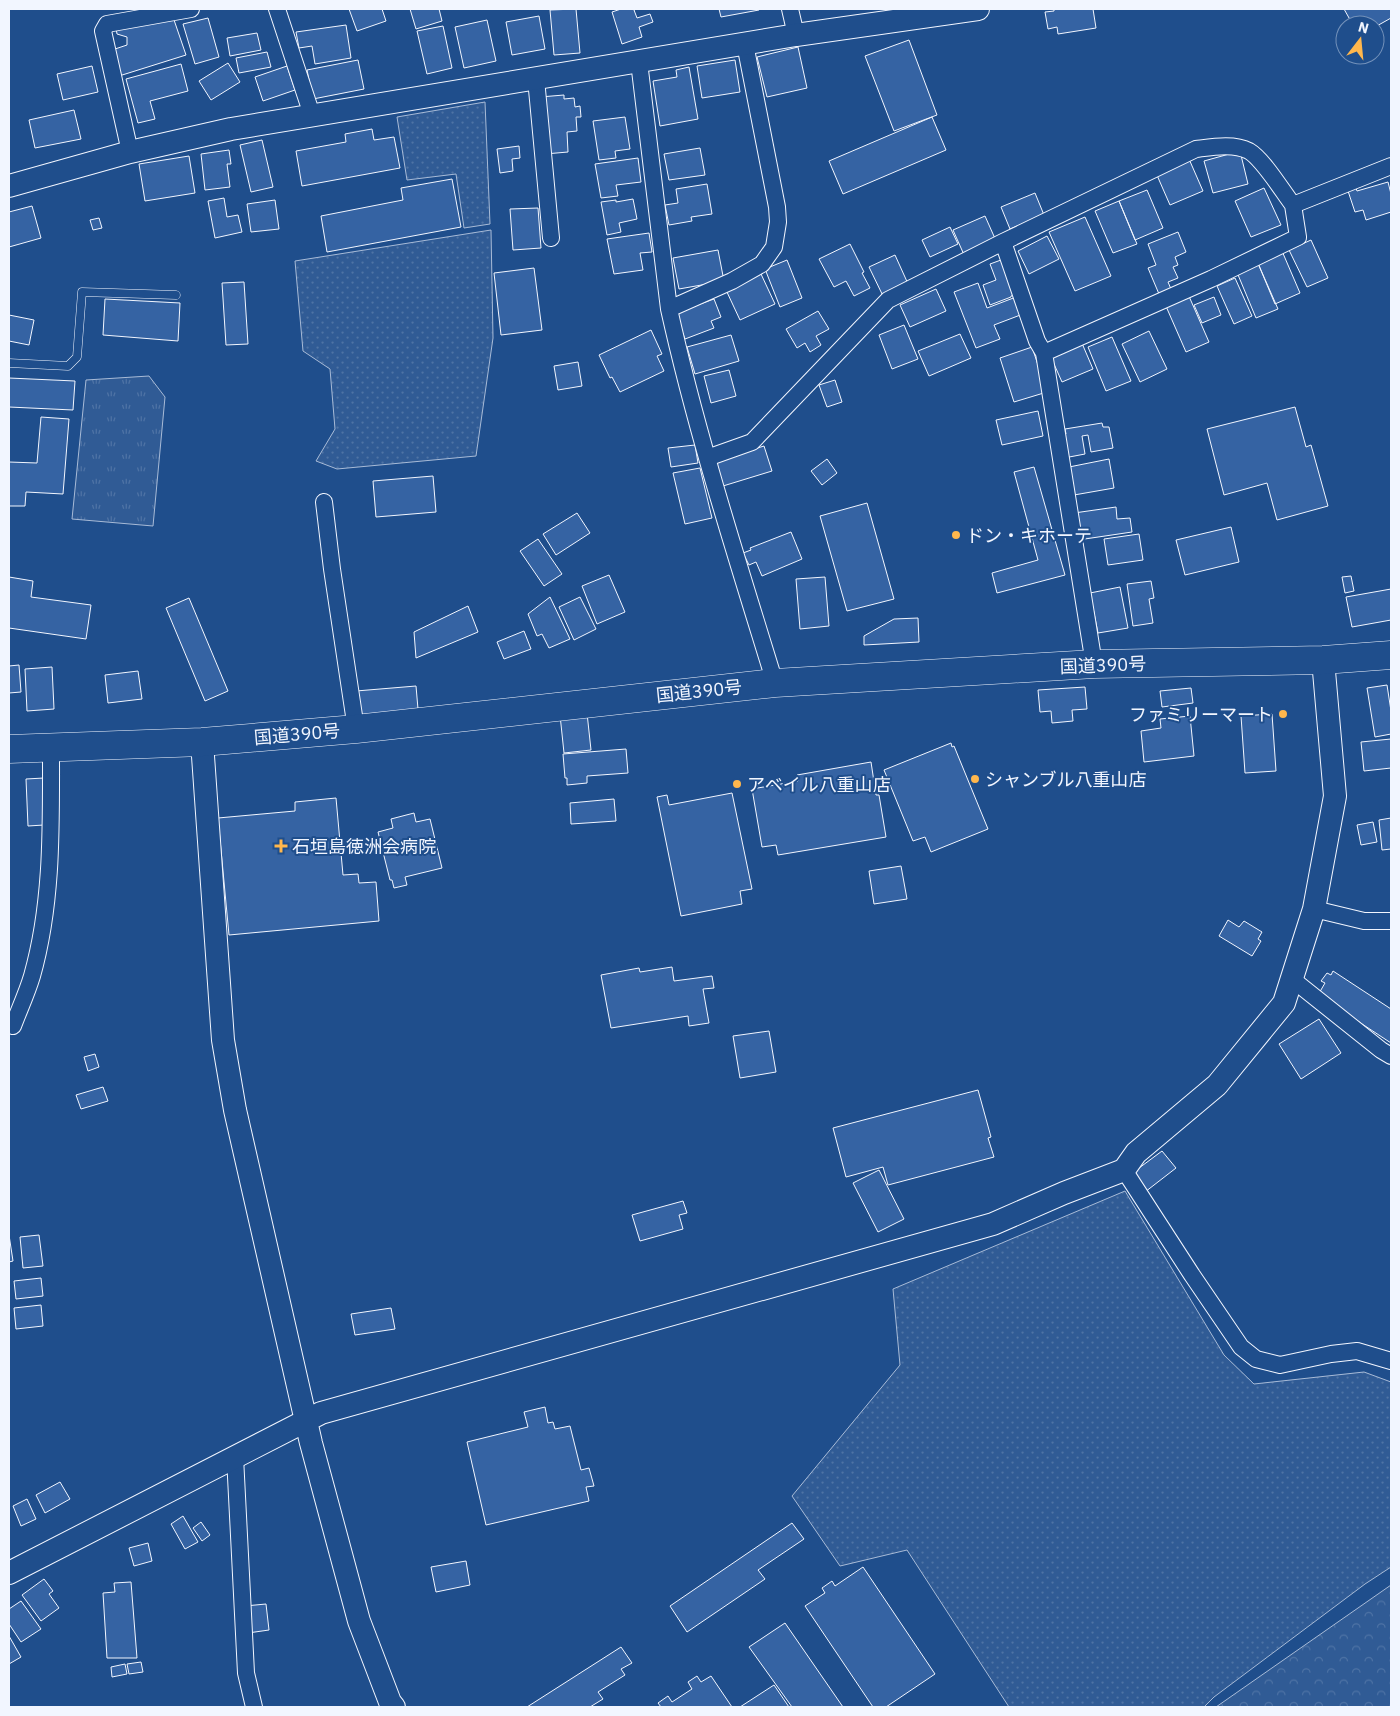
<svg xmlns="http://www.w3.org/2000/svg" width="1400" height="1716" viewBox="0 0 1400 1716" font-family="'IBM Plex Sans','Noto Sans JP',sans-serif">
<defs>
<pattern id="grass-tufts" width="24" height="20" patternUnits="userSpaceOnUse" patternTransform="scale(1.25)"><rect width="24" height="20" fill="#305b95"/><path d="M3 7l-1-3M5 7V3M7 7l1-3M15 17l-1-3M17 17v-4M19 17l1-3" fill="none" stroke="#4e73a5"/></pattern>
<pattern id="forest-crowns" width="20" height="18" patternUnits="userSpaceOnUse" patternTransform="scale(1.25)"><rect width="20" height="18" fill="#305b95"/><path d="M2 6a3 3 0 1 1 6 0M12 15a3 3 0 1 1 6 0" fill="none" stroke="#4e73a5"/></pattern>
<pattern id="park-dots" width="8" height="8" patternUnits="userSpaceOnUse" patternTransform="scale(1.25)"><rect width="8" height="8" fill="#305b95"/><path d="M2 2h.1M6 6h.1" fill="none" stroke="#4e73a5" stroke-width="1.8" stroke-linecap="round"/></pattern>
</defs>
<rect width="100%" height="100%" fill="#1f4e8c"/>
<path fill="url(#grass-tufts)" stroke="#a8bbd7" d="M149 376 165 397 153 526 72 519 86 380Z"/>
<path fill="url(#forest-crowns)" stroke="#a8bbd7" d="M1391 1585V1707H1216Z"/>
<path fill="url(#park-dots)" stroke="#a8bbd7" d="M485 102 490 224 464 228 456 174 407 180 397 117Z
M491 230 493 338 476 456 337 469 316 461 335 429 330 369 303 351 295 261Z
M1125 1191 1224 1355 1254 1384 1364 1372 1391 1382V1567L1365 1584 1214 1697 1204 1707H1009L907 1550 840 1566 792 1496 900 1365 893 1289Z"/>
<path fill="#3563a3" stroke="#f2f6ff" d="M349 9H382L386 21 357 31Z
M410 9H439L442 21 416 29Z
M576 9 580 53 554 55 550 10Z
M621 9H637L634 10 637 18 650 14 653 22 639 27 642 37 622 44 612 12Z
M719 9H759V10L721 17Z
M1054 9H1093L1096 28 1058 34 1057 27 1048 29 1045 12 1054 11Z
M1344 9H1391V18L1375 27V25H1353Z
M539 16 545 49 512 55 506 22Z
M173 17 186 55 119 76 112 50 127 45V37L117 34 116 28Z
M208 18 219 57 195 64 183 24Z
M487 20 496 61 464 68 455 27Z
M346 25 351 58 315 64 312 46 299 48 296 32Z
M443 26 452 68 427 74 417 31Z
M257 33 261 50 230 56 227 38Z
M909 40 937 115 894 131 865 56Z
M798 47 807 88 767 97 757 57Z
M267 52 271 67 239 73 236 58Z
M358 60 364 89 313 99 307 70Z
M735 60 740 92 702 98 697 66Z
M228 63 240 82 211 100 199 81Z
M181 64 188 91 150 101 155 119 138 123 126 79Z
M92 66 98 92 63 100 57 74Z
M287 66 295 90 263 101 255 77Z
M689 67 698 119 660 126 653 81 677 77 676 70Z
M564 95V99L574 98 575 107 580 106 581 117H576L577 131 567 132 568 152 545 154 540 97Z
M74 110 81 139 35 148 29 120Z
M625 117 630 149 615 151 616 158 599 160 593 121Z
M932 117 946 150 843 194 829 161Z
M372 129 374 140 394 137 400 168 302 186 296 151 346 142 345 134Z
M262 140 273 187 251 192 240 145Z
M519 146 520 158 512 159 513 171 500 173 497 149Z
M700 148 705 175 669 180 664 154Z
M229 150 231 164H227L230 187 205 190 201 154Z
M1240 151 1248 184 1213 193 1204 161Z
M189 156 195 193 145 201 139 164Z
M638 158 641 182 616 185 618 196 601 198 595 164Z
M1189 159 1203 191 1170 205 1156 173Z
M452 179 461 227 327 252 321 216 403 200 401 188Z
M1388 182 1391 194V212L1366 220 1363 210 1355 212 1347 188 1355 185 1357 191Z
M707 184 712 214 691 217 692 221 669 225 665 205 678 203 676 189Z
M1264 188 1281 225 1251 237 1235 201Z
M1147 190 1163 228 1135 240 1119 201Z
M1035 193 1044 215 1010 229 1001 207Z
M224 198 227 217 238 215 242 232 215 238 208 201Z
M633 199 637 219 619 223 621 232 607 235 601 202 616 200V202Z
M275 200 279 229 251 232 247 204Z
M1119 201 1137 244 1113 253 1095 211Z
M32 206 41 238 9 247V212Z
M538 208 541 248 513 250 510 209Z
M985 216 997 243 965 257 953 230Z
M1085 217 1111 276 1075 291 1049 232Z
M99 218 102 228 93 230 90 220Z
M950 227 958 244 930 257 922 240Z
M1178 232 1186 252 1175 257 1178 265 1173 267 1178 278 1168 282 1171 289 1159 294 1148 268 1156 265 1148 244Z
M649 233 652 252 640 253 643 270 614 274 607 239Z
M1047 236 1059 259 1029 274 1018 251Z
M1311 240 1328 278 1307 287 1289 250Z
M850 244 864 272 862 273 870 288 854 296 846 281 834 287 819 259Z
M718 250 724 281 679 289 673 258Z
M1282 251 1300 293 1275 304 1257 261Z
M895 255 909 286 884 298 869 267Z
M787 260 802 298 780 307 765 269Z
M1001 260 1014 295 1011 296V297L990 305 983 285 996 280 990 264Z
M1257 261 1278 309 1256 318 1236 270Z
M534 268 542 330 501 335 494 273Z
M761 274 775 304 740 320 726 290Z
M1235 278 1252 316 1234 324 1217 286Z
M244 282 248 344 226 345 222 283Z
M978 283 987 308 1016 297 1023 314 994 325 1000 339 976 348 954 292Z
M936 289 946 311 910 327 900 305Z
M1188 294 1209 342 1186 352 1165 304Z
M1214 297 1221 315 1202 323 1194 305Z
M105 299 180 303 178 341 103 335Z
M714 299 721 317 711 321 714 328 685 339 675 313Z
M818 311 829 329 816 336 821 345 810 352 805 343 797 348 786 329Z
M9 315 34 320 29 345 9 341Z
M904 325 918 359 892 369 879 335Z
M651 330 662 354 657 356 664 371 620 392 612 377 610 378 599 355Z
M1149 331 1167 369 1140 382 1122 344Z
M960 334 971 358 929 376 918 351Z
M731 335 739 361 695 374 687 347Z
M1112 337 1131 381 1106 391 1088 347Z
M1081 341 1093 369 1062 382 1050 355Z
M1032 347 1047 392 1014 402 1000 358Z
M578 362 582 386 558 390 554 366Z
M729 370 736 396 711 403 704 376Z
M9 378 75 381 73 410 9 407Z
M835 380 842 402 827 407 819 385Z
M1295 407 1306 447 1311 445 1328 506 1277 520 1267 483 1224 495 1207 429Z
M1038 411 1043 436 1002 445 996 420Z
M41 417 69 419 63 494 26 492 25 506H9V462L37 463Z
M1102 423 1103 427H1109L1113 448 1091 452 1088 435 1082 436 1085 454 1064 458 1060 436 1066 434 1065 429Z
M695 445 698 463 671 467 668 448Z
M764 446 772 471 723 486 715 461Z
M827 459 837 473 822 485 811 471Z
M1109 459 1114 488 1074 495 1069 467Z
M1034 467 1065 575 997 593 992 573 1038 560 1014 472Z
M700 468 712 518 685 524 673 473Z
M433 476 436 512 376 517 373 481Z
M867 503 894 599 847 611 820 516Z
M1116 507 1117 519 1130 518 1132 532 1078 540 1074 513Z
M577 513 590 533 556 555 543 534Z
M1231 527 1239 562 1185 575 1176 540Z
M791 532 802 559 762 576 756 562 749 565 743 553 751 550 750 548Z
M1139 534 1143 560 1108 565 1104 539Z
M538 539 562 574 544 586 520 551Z
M609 575 625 612 597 624 582 586Z
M1351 576 1354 591 1345 593 1342 577Z
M9 577 33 581 31 597 91 605 86 639 9 628Z
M825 577 829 626 800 629 796 579Z
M1151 581 1154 598 1149 599 1153 623 1133 626 1127 584Z
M1120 587 1128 628 1098 633 1090 593Z
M1391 589V620L1352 627 1346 597Z
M550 597 570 639 549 648 542 634 537 636 528 614Z
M580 597 596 629 574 640 559 607Z
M189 598 228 691 205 701 166 608Z
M468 606 478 632 416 658 414 632Z
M918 618 919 642 864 645V636L894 619Z
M524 631 531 649 504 659 497 642Z
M19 665 21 692 9 693V666Z
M52 667 54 709 27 711 25 669Z
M138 671 142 699 108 703 105 675Z
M1387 685 1391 711V734L1375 737 1367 688Z
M416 686 418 709 358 715 356 691Z
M1085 687 1087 709 1072 710 1073 721 1052 723 1051 711 1040 712 1038 690Z
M1191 688 1193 703 1162 707 1160 691Z
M587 713 591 750 564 753 560 715Z
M1272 714 1276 771 1245 773 1241 716Z
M1190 716 1194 756 1144 762 1141 731 1161 728 1160 719Z
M1391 739V768L1364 771 1361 742Z
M951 743 952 747 954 746 988 829 931 852 925 837 913 841 884 770Z
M626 749 628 773 587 776V783L567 785V778H565L563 754Z
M871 762 876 795H879L886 837 778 855 776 845 762 847 752 789 798 781 797 775Z
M44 778V825L28 826 26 779Z
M732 793 752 889 740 891 742 904 681 916 657 797 667 795 669 805Z
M336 798 343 875 358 874 359 883 376 882 379 921 229 935 218 818 295 811V802Z
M614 799 616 821 571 824 570 803Z
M414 813 416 822 430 819 442 868 405 877 407 885 394 888 392 880H390L378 832 393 828 391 819Z
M1391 818V849L1382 850 1379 820Z
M1373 822 1377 842 1361 845 1357 825Z
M901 866 907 899 874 904 869 871Z
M1228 920 1239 927 1244 921 1262 932 1258 939 1261 941 1252 956 1219 936Z
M672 967 674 981 712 976 714 988 703 989 709 1023 689 1026 688 1016 611 1028 601 975 639 968 640 972Z
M1333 971 1391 1009V1043L1318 995 1325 983 1321 981 1327 973 1331 975Z
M1319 1019 1341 1053 1301 1079 1279 1044Z
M769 1031 776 1072 740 1078 733 1036Z
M95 1054 99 1067 88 1071 84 1057Z
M103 1087 108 1101 81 1109 76 1095Z
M978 1090 991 1137 988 1138 994 1157 888 1185 883 1167 846 1177 833 1128Z
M1162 1151 1176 1168 1145 1192 1131 1174Z
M879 1170 904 1219 878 1232 853 1183Z
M683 1201 687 1213 679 1215 683 1229 640 1241 632 1215Z
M9 1235 13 1261 9 1262Z
M39 1235 43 1266 23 1268 20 1237Z
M41 1278 43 1296 16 1299 14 1281Z
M41 1305 43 1326 16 1329 14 1308Z
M391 1308 395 1329 355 1335 351 1314Z
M545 1407 548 1423 553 1422 555 1429 570 1426 581 1470 589 1468 594 1486 586 1487 589 1501 486 1525 467 1442 528 1427 524 1412Z
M60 1482 70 1499 45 1513 36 1495Z
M27 1499 36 1519 21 1526 13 1506Z
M183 1516 198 1542 185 1549 171 1524Z
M201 1522 210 1535 202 1541 193 1528Z
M792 1523 804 1539 758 1570 765 1579 687 1632 670 1606Z
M148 1543 152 1561 134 1566 129 1548Z
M466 1561 470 1585 436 1592 431 1567Z
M863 1567 935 1674 886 1707H873L805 1606 825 1593 822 1588 832 1581 835 1586Z
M44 1579 53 1591 49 1594 59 1608 41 1621 22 1595Z
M131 1582 137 1658H107L103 1593 115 1592 114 1583Z
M21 1601 41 1629 21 1642 9 1624V1609Z
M266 1604 269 1630 248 1633 245 1606Z
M785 1623 843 1707H792L749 1647Z
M9 1636 21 1657 9 1664Z
M621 1647 632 1663 621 1669 625 1675 598 1692 603 1699 590 1707H527Z
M141 1662 143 1672 129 1674 127 1664Z
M125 1664 127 1674 112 1677 111 1667Z
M697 1676 701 1682 711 1676 732 1707H661L658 1703 668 1696 672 1702 692 1689 688 1682Z
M774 1685 789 1707H740Z"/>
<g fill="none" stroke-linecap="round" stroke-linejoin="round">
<defs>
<path id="lane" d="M9 363 68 366 77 357 82 292 176 295"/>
<path id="street" d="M277 9 312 115
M790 9 796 35
M639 62 669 309C697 435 737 559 775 683
M536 79 551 238
M130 152 103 31 107 24 191 9
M1003 242 1037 341 1044 353
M669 309 732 281 762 264 774 247 778 222 777 207 745 44
M707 458 752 442 888 300 1003 242 1196 149C1212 147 1234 143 1249 151 1263 159 1283 192 1293 205
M324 502 332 569 356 729
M1094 664 1044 353 1211 279 1298 237 1293 205 1391 166
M1314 909 1364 921H1391
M1292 979 1381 1050 1391 1056
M13 1026C19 1010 27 993 32 976 53 902 51 824 51 748
M1124 1170 1192 1275 1241 1347 1256 1359 1280 1365 1331 1354 1357 1351 1391 1361
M235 1457 246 1673 254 1707"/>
<path id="secondary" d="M9 186 130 152 231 129 796 35 978 9
M202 742 223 1040 235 1110 311 1443 359 1621 390 1702 394 1707
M9 1573 321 1413 993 1224 1064 1193 1124 1170 1136 1153 1217 1085 1284 1003 1314 909 1335 796 1323 660"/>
<path id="highway" d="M9 749 202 742 356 729 775 683 1094 664 1323 660 1391 655"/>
</defs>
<use href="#lane" stroke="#f2f6ff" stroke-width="9"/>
<use href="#street" stroke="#f2f6ff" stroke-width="18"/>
<use href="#secondary" stroke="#f2f6ff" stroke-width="24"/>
<use href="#highway" stroke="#f2f6ff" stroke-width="29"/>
<use href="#lane" stroke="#1f4e8c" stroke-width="8"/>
<use href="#street" stroke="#1f4e8c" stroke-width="16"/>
<use href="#secondary" stroke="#1f4e8c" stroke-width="22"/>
<use href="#highway" stroke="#1f4e8c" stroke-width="28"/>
</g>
<g fill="#ffb74d" stroke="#1f4e8c" stroke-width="2">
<circle cx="956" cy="535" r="5"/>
<circle cx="1283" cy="714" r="5"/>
<circle cx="975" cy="779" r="5"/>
<circle cx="737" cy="784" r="5"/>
<path d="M278.5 838.5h5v5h5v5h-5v5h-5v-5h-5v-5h5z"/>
</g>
<g text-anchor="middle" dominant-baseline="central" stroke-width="4" stroke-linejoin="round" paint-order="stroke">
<g font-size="18" fill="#f2f6ff" stroke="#1f4e8c" text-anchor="start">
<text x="966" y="535">ドン・キホーテ</text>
<text x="1273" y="714" text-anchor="end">ファミリーマート</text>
<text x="985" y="779">シャンブル八重山店</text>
<text x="747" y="784">アベイル八重山店</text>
<text x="292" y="846">石垣島徳洲会病院</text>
</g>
<g font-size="18" fill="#f2f6ff" stroke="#1f4e8c">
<text transform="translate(1103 665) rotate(-2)">国道390号</text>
<text transform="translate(699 691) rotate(-6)">国道390号</text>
<text transform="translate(297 734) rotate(-5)">国道390号</text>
</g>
</g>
<rect width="1400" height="1716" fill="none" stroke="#f2f6ff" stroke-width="20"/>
<g transform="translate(1360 40) rotate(16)"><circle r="24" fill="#1f4e8c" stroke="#7391ba"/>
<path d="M0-4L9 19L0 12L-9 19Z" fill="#ffb74d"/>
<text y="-8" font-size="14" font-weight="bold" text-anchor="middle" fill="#f2f6ff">N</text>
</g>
</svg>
